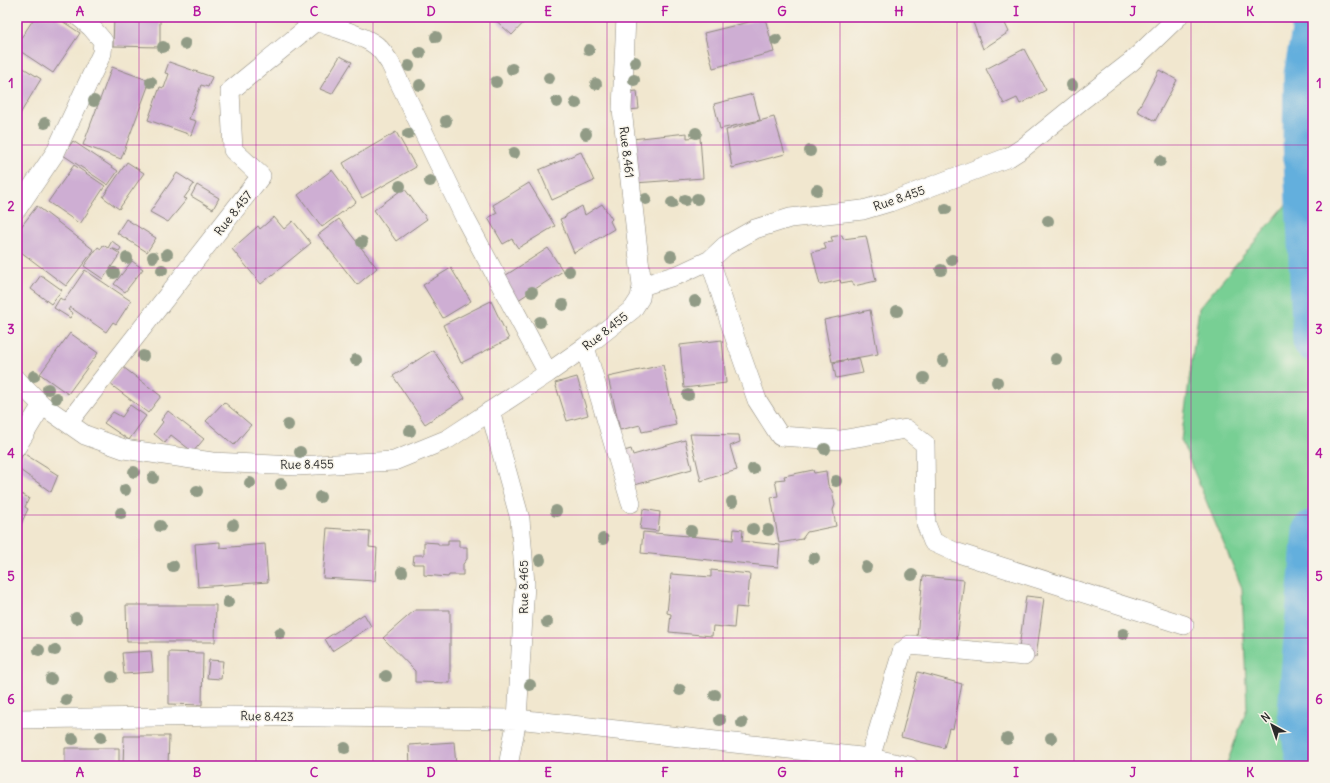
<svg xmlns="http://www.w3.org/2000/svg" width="1330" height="783" viewBox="0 0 1330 783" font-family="Delius,sans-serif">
<rect width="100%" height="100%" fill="#f7f3e8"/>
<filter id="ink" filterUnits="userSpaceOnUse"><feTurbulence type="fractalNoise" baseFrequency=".025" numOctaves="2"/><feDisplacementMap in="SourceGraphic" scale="8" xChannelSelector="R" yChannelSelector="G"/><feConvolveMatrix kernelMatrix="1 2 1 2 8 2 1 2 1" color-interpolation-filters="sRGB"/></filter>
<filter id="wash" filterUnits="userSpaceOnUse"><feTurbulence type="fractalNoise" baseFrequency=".012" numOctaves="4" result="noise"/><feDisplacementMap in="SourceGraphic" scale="16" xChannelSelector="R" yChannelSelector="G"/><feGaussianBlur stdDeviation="0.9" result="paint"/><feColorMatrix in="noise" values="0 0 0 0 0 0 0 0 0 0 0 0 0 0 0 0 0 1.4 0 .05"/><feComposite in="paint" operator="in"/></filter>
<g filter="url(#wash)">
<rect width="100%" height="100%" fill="#f1e7cf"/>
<path fill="#78cf94" stroke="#527d60" d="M1312 17H1313V766H1226L1247 708 1242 588 1181 440 1199 308 1305 182 1303 141 1304 75 1312 31Z"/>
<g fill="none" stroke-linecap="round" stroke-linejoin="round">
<path stroke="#64afdd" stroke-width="41" d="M1312 17V31L1304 75 1303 141 1313 341
M1309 766 1306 759 1298 712 1313 530"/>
</g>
<g id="blocks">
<path fill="#ceaed3" d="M35 17H56L80 33 53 73 17 49V44Z
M114 17H160V47L113 46Z
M492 17H529L512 35Z
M971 17H1002L1009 32 983 49Z
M765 18 774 52 713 68 704 33Z
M1024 49 1046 90 1020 104 1017 98 1004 104 986 69Z
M340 56 352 62 332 94 320 89Z
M169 62 212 77 208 87 201 85 189 119 196 121 191 135 148 120 160 87 164 88 169 74 165 73Z
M17 64 41 79 17 119Z
M112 67 150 81 121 159 83 145Z
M1159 70 1177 80 1155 121 1137 111Z
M637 91 639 109 628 110 627 92Z
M753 94 760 120 720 129 714 104Z
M774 117 785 154 732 168 726 130Z
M396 132 416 167 362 198 343 163Z
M687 133V138L700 137 703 178 635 183 632 139Z
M73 141 118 171 108 185 63 155Z
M581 152 594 181 552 200 539 170Z
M127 162 144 173 119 209 103 197Z
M74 165 105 186 80 224 48 202Z
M332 170 356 202 322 227 298 195Z
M177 173 194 184 184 198 187 199 168 222 150 212Z
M529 183 555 226 518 248 512 239 503 244 488 218 497 213 493 205Z
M197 185 219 198 213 209 191 196Z
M404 188 427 219 396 241 374 210Z
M602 204 612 219 610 221 614 229 574 253 560 219 566 217V215L582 206 585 215Z
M37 206 94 250 66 286 17 249V232Z
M274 217 284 229 293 221 311 243 261 284 232 249 258 226 260 229Z
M126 219 156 238 147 252 117 233Z
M339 219 377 268 357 285 318 235Z
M842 235 843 239 866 236 876 281 854 286 852 281 841 283 840 280 820 285 812 252 826 249 824 243 833 242 831 237Z
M112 241 121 248 119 251 111 248 120 254 103 279 84 266 98 247 101 249 103 245 108 248Z
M548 248 563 271 515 302 500 279Z
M132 261 143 269 125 292 114 284Z
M451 268 471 301 443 318 423 285Z
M85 270 131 301 116 324 113 322 106 332 70 307 68 310 73 313 70 318 54 308 60 298 64 301Z
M41 275 62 290 51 304 31 289Z
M491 301 509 339 461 363 443 325Z
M870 310 878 354 832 362 824 320Z
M70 333 98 353 68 394 40 374Z
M722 340 726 383 684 388 680 345Z
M433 350 465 398 425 424 393 376Z
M859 358 863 373 836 378 833 363Z
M663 365 676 425 642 432 640 425 620 430 608 377Z
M123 367 161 396 148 413 110 384Z
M577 377 588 415 567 421 555 383Z
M224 402 251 425 234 445 206 421Z
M130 405 146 416 129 440 104 423 113 412 122 417Z
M168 411 204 439 193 452 171 435 165 443 154 434 163 422 161 420Z
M690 434 739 435 740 442 730 446 737 470 701 481Z
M685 440 692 469 631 486 621 452 631 449 633 455Z
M23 453 58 475 51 492 17 468Z
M813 470 814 473 826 471 828 485 832 491 835 505 833 510 836 526 807 532 802 539 779 543 771 497 778 496 775 480 785 479 784 476Z
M17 492 29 498 25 507 28 509 20 526 17 524Z
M643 509 660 512 658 531 640 529Z
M327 528 370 531 369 547 377 548 375 581 323 578Z
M734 529 743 530 742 541 780 545 778 567 641 553 643 532 733 540Z
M448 540H459V547H467V559L463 564V575H449L448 577 424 575V564H413L414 555H424V542L438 543V545H448Z
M220 542V548L265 544 268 582 198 587 195 544Z
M711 570 750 574 747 608 736 607 734 628 713 626 712 636 669 632 671 614 667 613 671 574 711 577Z
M923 576 964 580 957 641 917 637Z
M1026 596 1044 598 1036 657 1018 655Z
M126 605H216L215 642H127Z
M415 610H450V683L415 682V671L383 638Z
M364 614 371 626 332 651 325 639Z
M151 651 153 672 124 674 122 653Z
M169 652 203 653 202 705 169 704Z
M209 660 223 661 221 679 207 678Z
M918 672 962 684 953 729 949 728 944 748 901 737Z
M124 736H169L168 766H123Z
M454 742 456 766H410L409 745Z
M65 748H119V766H65Z"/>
</g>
</g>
<g filter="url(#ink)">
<use href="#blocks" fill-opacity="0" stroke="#8e897d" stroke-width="1"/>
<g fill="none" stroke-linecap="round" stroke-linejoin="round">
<defs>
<path id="street" d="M626 17 622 109 642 286
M316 21C332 27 360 34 374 44 381 48 385 56 390 63L466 220 548 373
M17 209 55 153 102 53 103 41 91 27 79 17
M710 260 735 338 757 400 780 436 840 440 906 429 925 444 926 524 933 542 955 552 1184 625
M585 347 631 503
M17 380 42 405 85 435 124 449 212 462 297 466 394 461 448 439 548 373 585 347 633 309 640 298 642 286 680 274 710 260 725 246 755 229 790 218 863 210 890 202 1009 157 1023 148 1082 100 1131 62 1178 17
M490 411 520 519 525 584 517 719 508 766
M68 423 261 176 233 150 230 91 316 21 304 17
M17 446 42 405
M17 719 229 716 517 719 870 758 909 766
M870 758 902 652 910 645 1024 656"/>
</defs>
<use href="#street" stroke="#8e897d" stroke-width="20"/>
<use href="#street" stroke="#fff" stroke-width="19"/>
</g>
<g fill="#919b86">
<circle cx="436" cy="37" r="6"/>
<circle cx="776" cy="40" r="6"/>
<circle cx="185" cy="44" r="6"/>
<circle cx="163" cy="47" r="6"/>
<circle cx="589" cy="50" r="6"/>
<circle cx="420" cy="53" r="6"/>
<circle cx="635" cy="62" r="6"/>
<circle cx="409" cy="66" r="6"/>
<circle cx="512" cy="69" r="6"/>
<circle cx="549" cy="78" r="6"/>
<circle cx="634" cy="80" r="6"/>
<circle cx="151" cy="82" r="6"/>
<circle cx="496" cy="82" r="6"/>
<circle cx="596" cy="84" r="6"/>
<circle cx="420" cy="85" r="6"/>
<circle cx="1072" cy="85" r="6"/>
<circle cx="94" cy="101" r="6"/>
<circle cx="557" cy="102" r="6"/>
<circle cx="576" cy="103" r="6"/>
<circle cx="446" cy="121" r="6"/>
<circle cx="45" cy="123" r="6"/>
<circle cx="696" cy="133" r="6"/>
<circle cx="408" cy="134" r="6"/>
<circle cx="586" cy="134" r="6"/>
<circle cx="810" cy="151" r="6"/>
<circle cx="514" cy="153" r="6"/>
<circle cx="1160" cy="161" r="6"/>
<circle cx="430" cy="181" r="6"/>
<circle cx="400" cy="186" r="6"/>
<circle cx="817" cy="190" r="6"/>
<circle cx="646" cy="199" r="6"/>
<circle cx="697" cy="199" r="6"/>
<circle cx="685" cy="200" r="6"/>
<circle cx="672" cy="203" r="6"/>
<circle cx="946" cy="209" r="6"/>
<circle cx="1048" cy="221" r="6"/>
<circle cx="362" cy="242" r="6"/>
<circle cx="167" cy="254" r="6"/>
<circle cx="671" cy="256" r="6"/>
<circle cx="153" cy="257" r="6"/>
<circle cx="127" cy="258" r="6"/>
<circle cx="952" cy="260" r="6"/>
<circle cx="162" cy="270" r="6"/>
<circle cx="941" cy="270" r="6"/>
<circle cx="569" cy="271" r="6"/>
<circle cx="114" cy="273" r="6"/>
<circle cx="532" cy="292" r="6"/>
<circle cx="695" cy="301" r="6"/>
<circle cx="563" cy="305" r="6"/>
<circle cx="897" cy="311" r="6"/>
<circle cx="540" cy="322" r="6"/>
<circle cx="143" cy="356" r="6"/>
<circle cx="1056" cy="359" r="6"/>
<circle cx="356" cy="360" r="6"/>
<circle cx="943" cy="361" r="6"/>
<circle cx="34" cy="376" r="6"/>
<circle cx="924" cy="378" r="6"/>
<circle cx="997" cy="382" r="6"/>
<circle cx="48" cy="389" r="6"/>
<circle cx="688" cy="395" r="6"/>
<circle cx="56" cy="398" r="6"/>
<circle cx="288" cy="425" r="6"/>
<circle cx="410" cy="431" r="6"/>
<circle cx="825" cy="449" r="6"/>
<circle cx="300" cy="452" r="6"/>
<circle cx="753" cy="469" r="6"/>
<circle cx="134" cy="472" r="6"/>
<circle cx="153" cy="478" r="6"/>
<circle cx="836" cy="481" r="6"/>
<circle cx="250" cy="483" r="6"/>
<circle cx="281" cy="484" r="6"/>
<circle cx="125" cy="490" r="6"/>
<circle cx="197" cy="491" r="6"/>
<circle cx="320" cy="497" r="6"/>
<circle cx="732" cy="502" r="6"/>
<circle cx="556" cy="511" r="6"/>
<circle cx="121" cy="513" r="6"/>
<circle cx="233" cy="525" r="6"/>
<circle cx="160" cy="526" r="6"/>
<circle cx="753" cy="529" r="6"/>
<circle cx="768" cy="530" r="6"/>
<circle cx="691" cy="531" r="6"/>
<circle cx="603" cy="539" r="6"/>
<circle cx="814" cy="558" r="6"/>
<circle cx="540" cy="560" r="6"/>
<circle cx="173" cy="566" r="6"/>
<circle cx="866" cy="567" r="6"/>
<circle cx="402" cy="572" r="6"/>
<circle cx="912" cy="575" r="6"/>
<circle cx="228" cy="602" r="6"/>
<circle cx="76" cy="618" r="6"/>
<circle cx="547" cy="622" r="6"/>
<circle cx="280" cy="633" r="6"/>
<circle cx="1123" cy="634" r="6"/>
<circle cx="39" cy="650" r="6"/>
<circle cx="55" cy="650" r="6"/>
<circle cx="386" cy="676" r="6"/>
<circle cx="112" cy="677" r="6"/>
<circle cx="51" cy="679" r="6"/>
<circle cx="530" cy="685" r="6"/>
<circle cx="680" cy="690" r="6"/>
<circle cx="715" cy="695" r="6"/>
<circle cx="66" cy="700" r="6"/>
<circle cx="720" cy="720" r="6"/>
<circle cx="742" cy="723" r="6"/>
<circle cx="101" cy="737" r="6"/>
<circle cx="1051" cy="738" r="6"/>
<circle cx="73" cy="739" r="6"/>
<circle cx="1007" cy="739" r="6"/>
<circle cx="345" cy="748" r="6"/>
</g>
</g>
<path fill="none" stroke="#b5179e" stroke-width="1" stroke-opacity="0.55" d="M139 17V766M256 17V766M373 17V766M490 17V766M607 17V766M723 17V766M840 17V766M957 17V766M1074 17V766M1191 17V766M17 145H1313M17 268H1313M17 392H1313M17 515H1313M17 638H1313"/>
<g text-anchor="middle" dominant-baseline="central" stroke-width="3" stroke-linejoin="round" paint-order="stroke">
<g font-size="12" fill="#2b2b2b" stroke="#f7f3e8">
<text transform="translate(627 152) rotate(83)">Rue 8.461</text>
<text transform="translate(899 198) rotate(-19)">Rue 8.455</text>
<text transform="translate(233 213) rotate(-52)">Rue 8.457</text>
<text transform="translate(605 331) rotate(-38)">Rue 8.455</text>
<text transform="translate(307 464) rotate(-1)">Rue 8.455</text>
<text transform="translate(523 587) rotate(-90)">Rue 8.465</text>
<text transform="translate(267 716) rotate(1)">Rue 8.423</text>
</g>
</g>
<rect width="1330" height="783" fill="none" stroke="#f7f3e8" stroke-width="44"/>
<g transform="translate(1272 725) rotate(320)" stroke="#f7f3e8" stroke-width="3" paint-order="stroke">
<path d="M0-3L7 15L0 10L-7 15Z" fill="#2b2b2b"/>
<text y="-6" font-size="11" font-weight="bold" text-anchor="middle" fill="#2b2b2b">N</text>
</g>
<rect x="22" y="22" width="1286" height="739" fill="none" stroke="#b5179e" stroke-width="1.5"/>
<g font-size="13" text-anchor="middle" font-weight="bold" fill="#b5179e">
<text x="80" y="16">A</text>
<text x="197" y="16">B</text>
<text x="314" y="16">C</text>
<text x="431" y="16">D</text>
<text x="548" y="16">E</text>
<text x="665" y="16">F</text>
<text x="782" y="16">G</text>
<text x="899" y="16">H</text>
<text x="1016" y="16">I</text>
<text x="1133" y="16">J</text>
<text x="1250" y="16">K</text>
<text x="11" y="88">1</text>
<text x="1319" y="88">1</text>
<text x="11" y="211">2</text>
<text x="1319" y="211">2</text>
<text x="11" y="334">3</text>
<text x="1319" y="334">3</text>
<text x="11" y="458">4</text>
<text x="1319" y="458">4</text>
<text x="11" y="581">5</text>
<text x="1319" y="581">5</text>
<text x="11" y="704">6</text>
<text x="1319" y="704">6</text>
<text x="80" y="777">A</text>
<text x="197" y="777">B</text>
<text x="314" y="777">C</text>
<text x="431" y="777">D</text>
<text x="548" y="777">E</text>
<text x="665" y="777">F</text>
<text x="782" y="777">G</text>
<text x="899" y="777">H</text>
<text x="1016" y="777">I</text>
<text x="1133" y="777">J</text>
<text x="1250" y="777">K</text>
</g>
</svg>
